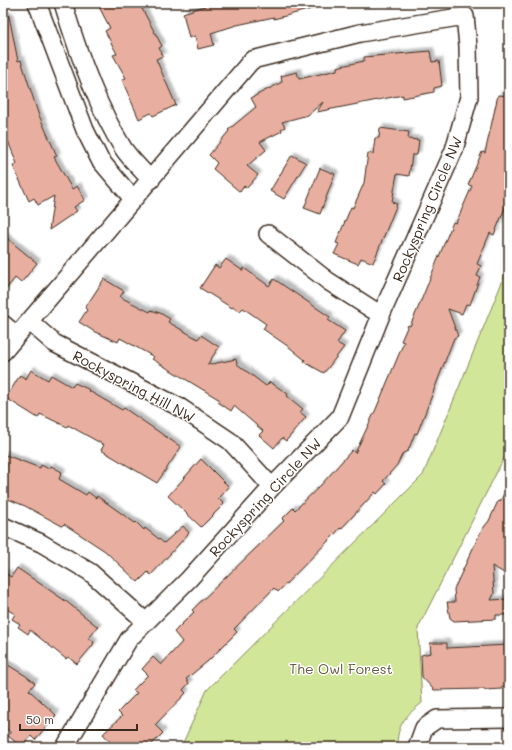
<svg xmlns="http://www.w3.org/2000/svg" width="512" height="750" viewBox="0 0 512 750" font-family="Mali,sans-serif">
<defs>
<filter id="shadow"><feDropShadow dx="3.5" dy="-3.5" stdDeviation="1" flood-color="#0004"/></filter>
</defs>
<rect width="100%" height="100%" fill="#fff"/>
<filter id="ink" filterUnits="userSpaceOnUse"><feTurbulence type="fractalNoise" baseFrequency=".025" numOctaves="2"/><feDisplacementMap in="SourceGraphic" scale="8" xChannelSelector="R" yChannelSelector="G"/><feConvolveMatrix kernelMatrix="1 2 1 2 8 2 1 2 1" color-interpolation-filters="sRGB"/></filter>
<g filter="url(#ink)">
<path fill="#d2e69a" stroke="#86885c" d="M509 265V448L418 628 422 703C405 716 397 725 397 747H181L207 690 423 475Z"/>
<path fill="#e8afa0" stroke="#3b2a1e" filter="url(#shadow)" d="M97 3H139L162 46 159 48 163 56 156 59 176 105 153 116 151 113 139 119 122 80 126 78 113 55 117 54 105 31 110 28Z
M208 3H318L319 7 274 19V17L237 25 211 33 214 45 198 49 195 36 189 38 183 13 208 5Z
M3 16H9L18 61 21 60 38 113 57 156 54 157 72 189 77 186 85 200 74 207 77 211 49 230 54 196 38 205 34 198 29 201 13 166 17 164 8 141 3 143Z
M430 51 432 62 439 61 442 86 434 88V92L403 98V95L317 112 323 102 308 115 282 122 285 127 281 129 282 131 260 142 266 150 247 166 258 175 247 188 244 186 240 192 213 169 217 163 209 155 229 131 228 130 256 107 251 98 282 82 281 76 297 72 299 79 337 70V67L364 61V57Z
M498 95 509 96V198L494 235 490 233 477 264 481 266 477 276 480 277 470 305 466 304 462 314 448 309 458 336 454 338 417 434 415 433 408 451 403 453 397 465 383 481 386 484 377 494 375 492 341 529 340 528 335 534 278 592 274 588 234 629 237 632 208 661 186 679 189 683 183 690 186 693 155 725 163 733 149 747H115L103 734 122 716 118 712 137 693 133 690 148 675 142 669 153 657 161 665 182 642 174 632 194 612 192 610 284 521 282 519 293 508 295 510 321 485 352 450 355 453 376 409 404 342 401 341 408 325 410 326 418 308 453 222 456 223 472 186 468 185 482 152 485 153Z
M380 128 409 132 408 139 419 140 417 155H412L409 176 397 174 392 202 397 204 373 263 361 258 358 264 334 254 339 244 336 243 351 207 353 208 364 183 368 153 373 154 375 138H379Z
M292 155 306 163 284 199 270 191Z
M320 168 335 174 320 214 304 208Z
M3 235 37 263 21 283 15 278 3 293Z
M226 259 243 271 244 268 269 286 274 279 330 317 328 320 345 331 337 343 344 347 324 373 304 362 305 360 289 347 263 329 266 324 243 308 240 311 232 307V308L200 288 215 265 219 268Z
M104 279 124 291 120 297 150 312 151 310 160 313 170 319 168 322 198 339 201 335 219 347 207 365 236 359 237 364 266 386 270 382 288 394 287 396 303 409 300 412 306 417 286 441 282 438 274 448 259 435 263 431 234 406 231 411 218 402 220 400 152 359 154 357 120 338 118 342 95 332 79 322 87 310 85 308Z
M31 370 48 380 51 375 72 387 75 383 90 390 89 391 122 410 124 408 140 419 181 447 157 483 101 450 104 445 68 425 67 427 40 414 38 418 6 398 20 375 26 379Z
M3 454 40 468 41 465 49 469 51 466 62 472 59 479 86 495 88 492 96 498 97 496 135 523 136 522 144 530 145 528 164 543 183 526 189 533 151 575 148 572 138 582 105 551 64 524 62 526 25 506 3 497 5 480H3Z
M201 459 229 487 218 498 224 504 201 527 168 496Z
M509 483V563L504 573 492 566 494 594 491 600 507 599V615H496V619L454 621 450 618 447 602H455L454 589 481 531 489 521 498 501 500 502Z
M17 568 67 602 98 627 89 638 94 642 93 645 77 664 68 657 66 659 30 630 28 634 18 627 20 624 12 619 15 614 3 607V572L11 577Z
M430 643H447V648L509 645V687H502V689L485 690V689L434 690 422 677 421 655 431 653Z
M3 662 26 676 35 683 29 690 56 715 35 740 31 736 22 747 8 736 11 733 3 726Z"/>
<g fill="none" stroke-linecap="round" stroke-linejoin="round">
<defs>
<path id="minor" d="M37 3 85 130 100 160 133 199
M63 3C77 50 97 106 123 148 130 159 142 170 151 180
M268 234 328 281 381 315
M29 321 54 343 181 408 230 441 272 487
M3 324 16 335
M3 352 252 60 360 33 465 16 468 46 469 97 454 150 381 315 340 417 272 487 189 579 129 639 65 747
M3 526 41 543 90 572 145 621
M417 747 424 728 437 719 509 718"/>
</defs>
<use href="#minor" stroke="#3b2a1e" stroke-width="20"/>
<use href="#minor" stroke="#fff" stroke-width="17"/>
</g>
</g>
<g text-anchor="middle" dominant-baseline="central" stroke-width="3" stroke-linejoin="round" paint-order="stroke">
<g font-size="14" fill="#3b2a1e" stroke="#fff">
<text transform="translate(427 209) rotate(-67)">Rockyspring Circle NW</text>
<text transform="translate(134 386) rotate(28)">Rockyspring Hill NW</text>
<text transform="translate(265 497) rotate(-47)">Rockyspring Circle NW</text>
</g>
<g font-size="14" fill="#61593d" stroke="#fff">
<text x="341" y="668">The Owl Forest</text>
</g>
</g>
<rect width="512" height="750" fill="none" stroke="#fff" stroke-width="16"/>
<rect x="8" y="8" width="496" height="734" fill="none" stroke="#3b2a1e" stroke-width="1.5" filter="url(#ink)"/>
<path d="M20 724v6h117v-6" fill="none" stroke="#3b2a1e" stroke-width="2"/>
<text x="26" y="724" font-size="12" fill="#3b2a1e" stroke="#ffffff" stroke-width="3" paint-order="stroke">50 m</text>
</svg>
